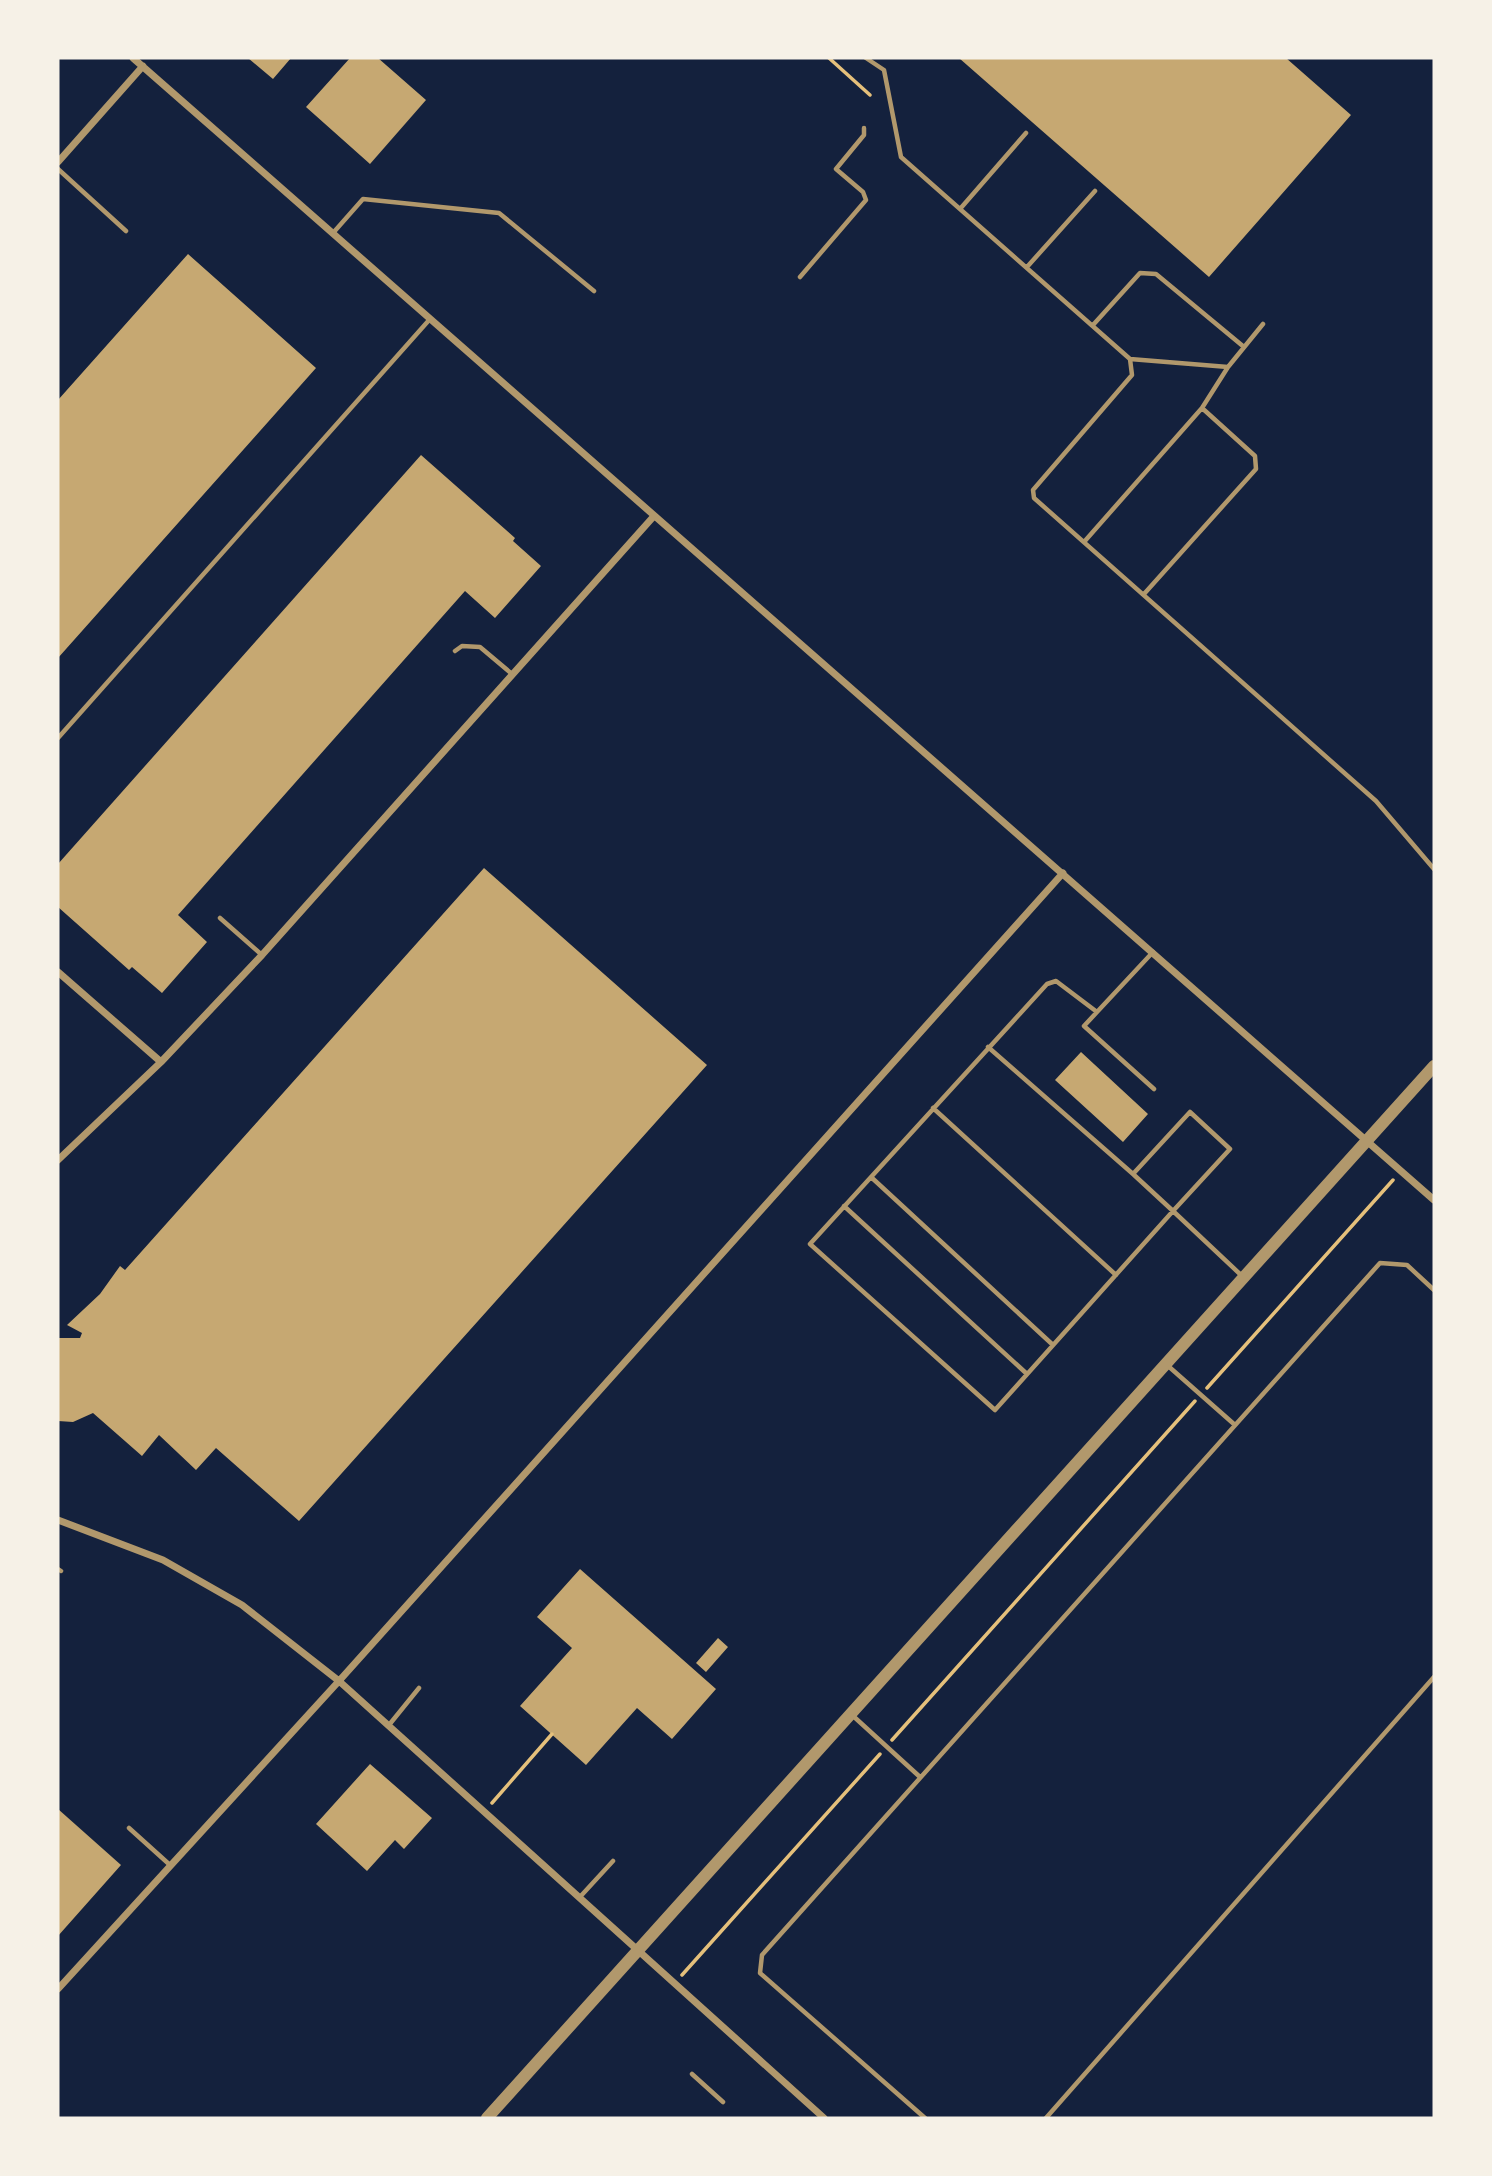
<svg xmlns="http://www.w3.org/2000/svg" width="1492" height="2176" viewBox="0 0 1492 2176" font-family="'Fira Sans',sans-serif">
<rect width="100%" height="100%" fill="#14213d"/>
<path fill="#c6a872" d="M248 58H291L273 79Z
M350 58H378L426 100 370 164 306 107Z
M959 58H1286L1351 115 1209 277Z
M188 254 316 368 58 658V400Z
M421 455 515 538 513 541 541 566 495 618 465 591 178 915 207 942 162 993 132 967 129 970 58 907V864Z
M484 868 707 1065 299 1521 216 1448 196 1470 159 1435 142 1456 93 1413 73 1422 58 1421V1338H80L82 1333 67 1325 100 1294 120 1266 125 1270Z
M1081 1052 1148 1114 1123 1142 1055 1080Z
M580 1569 716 1689 672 1739 637 1708 586 1765 520 1706 572 1648 537 1617Z
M718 1638 728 1647 706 1672 696 1663Z
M370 1764 432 1818 404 1849 395 1840 367 1871 316 1824Z
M58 1809 121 1865 58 1936Z"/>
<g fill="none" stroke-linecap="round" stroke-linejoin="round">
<path stroke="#e5c07b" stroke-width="3.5" d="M829 58 870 95
M1207 1388 1393 1180
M892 1740 1195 1401
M492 1803 552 1734
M682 1975 880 1754"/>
<path stroke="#b1986c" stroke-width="4.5" d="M866 58 884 70 901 157 1130 359 1228 367 1263 324
M58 169 126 231
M960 209 1026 133
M333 233 363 199 499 213 594 291
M1027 267 1095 191
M800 277 866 200 863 192 836 169 864 135V128
M1093 325 1140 273 1156 274 1244 347
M1130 359 1132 375 1033 490 1034 498 1376 801 1434 869
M1084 542 1202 408
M1144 594 1256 469 1255 456 1202 408 1228 367
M455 651 462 646 480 647 512 674
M58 738 430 319
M220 918 262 955
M1153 952 1097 1012 1056 981 1047 984 810 1244 995 1410 1173 1211 1241 1275
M1097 1012 1084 1026 1154 1089
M988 1047 1133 1174
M933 1108 1116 1275
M1190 1112 1230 1149 1173 1211 1133 1174Z
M871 1177 1053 1345
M844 1206 1027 1374
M1167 1365 1235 1425
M58 1569 61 1571
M852 1715 920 1777
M389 1725 419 1688
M129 1828 170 1865
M579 1898 613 1861
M692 2074 723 2102
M925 2118 760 1973 762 1955 1380 1263 1407 1265 1434 1290
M1046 2118 1434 1677"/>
<path stroke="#b1986c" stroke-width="7" d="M133 58 1434 1200
M58 162 143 66
M58 972 161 1062
M58 1160 161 1062 262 955 654 516
M58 1520 163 1560 242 1605 339 1681 824 2118
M58 1989 339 1681 1063 873"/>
<path stroke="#b1986c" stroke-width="12" d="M487 2118 1434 1066"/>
</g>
<rect width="1492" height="2176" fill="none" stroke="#f6f1e7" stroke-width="119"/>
</svg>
